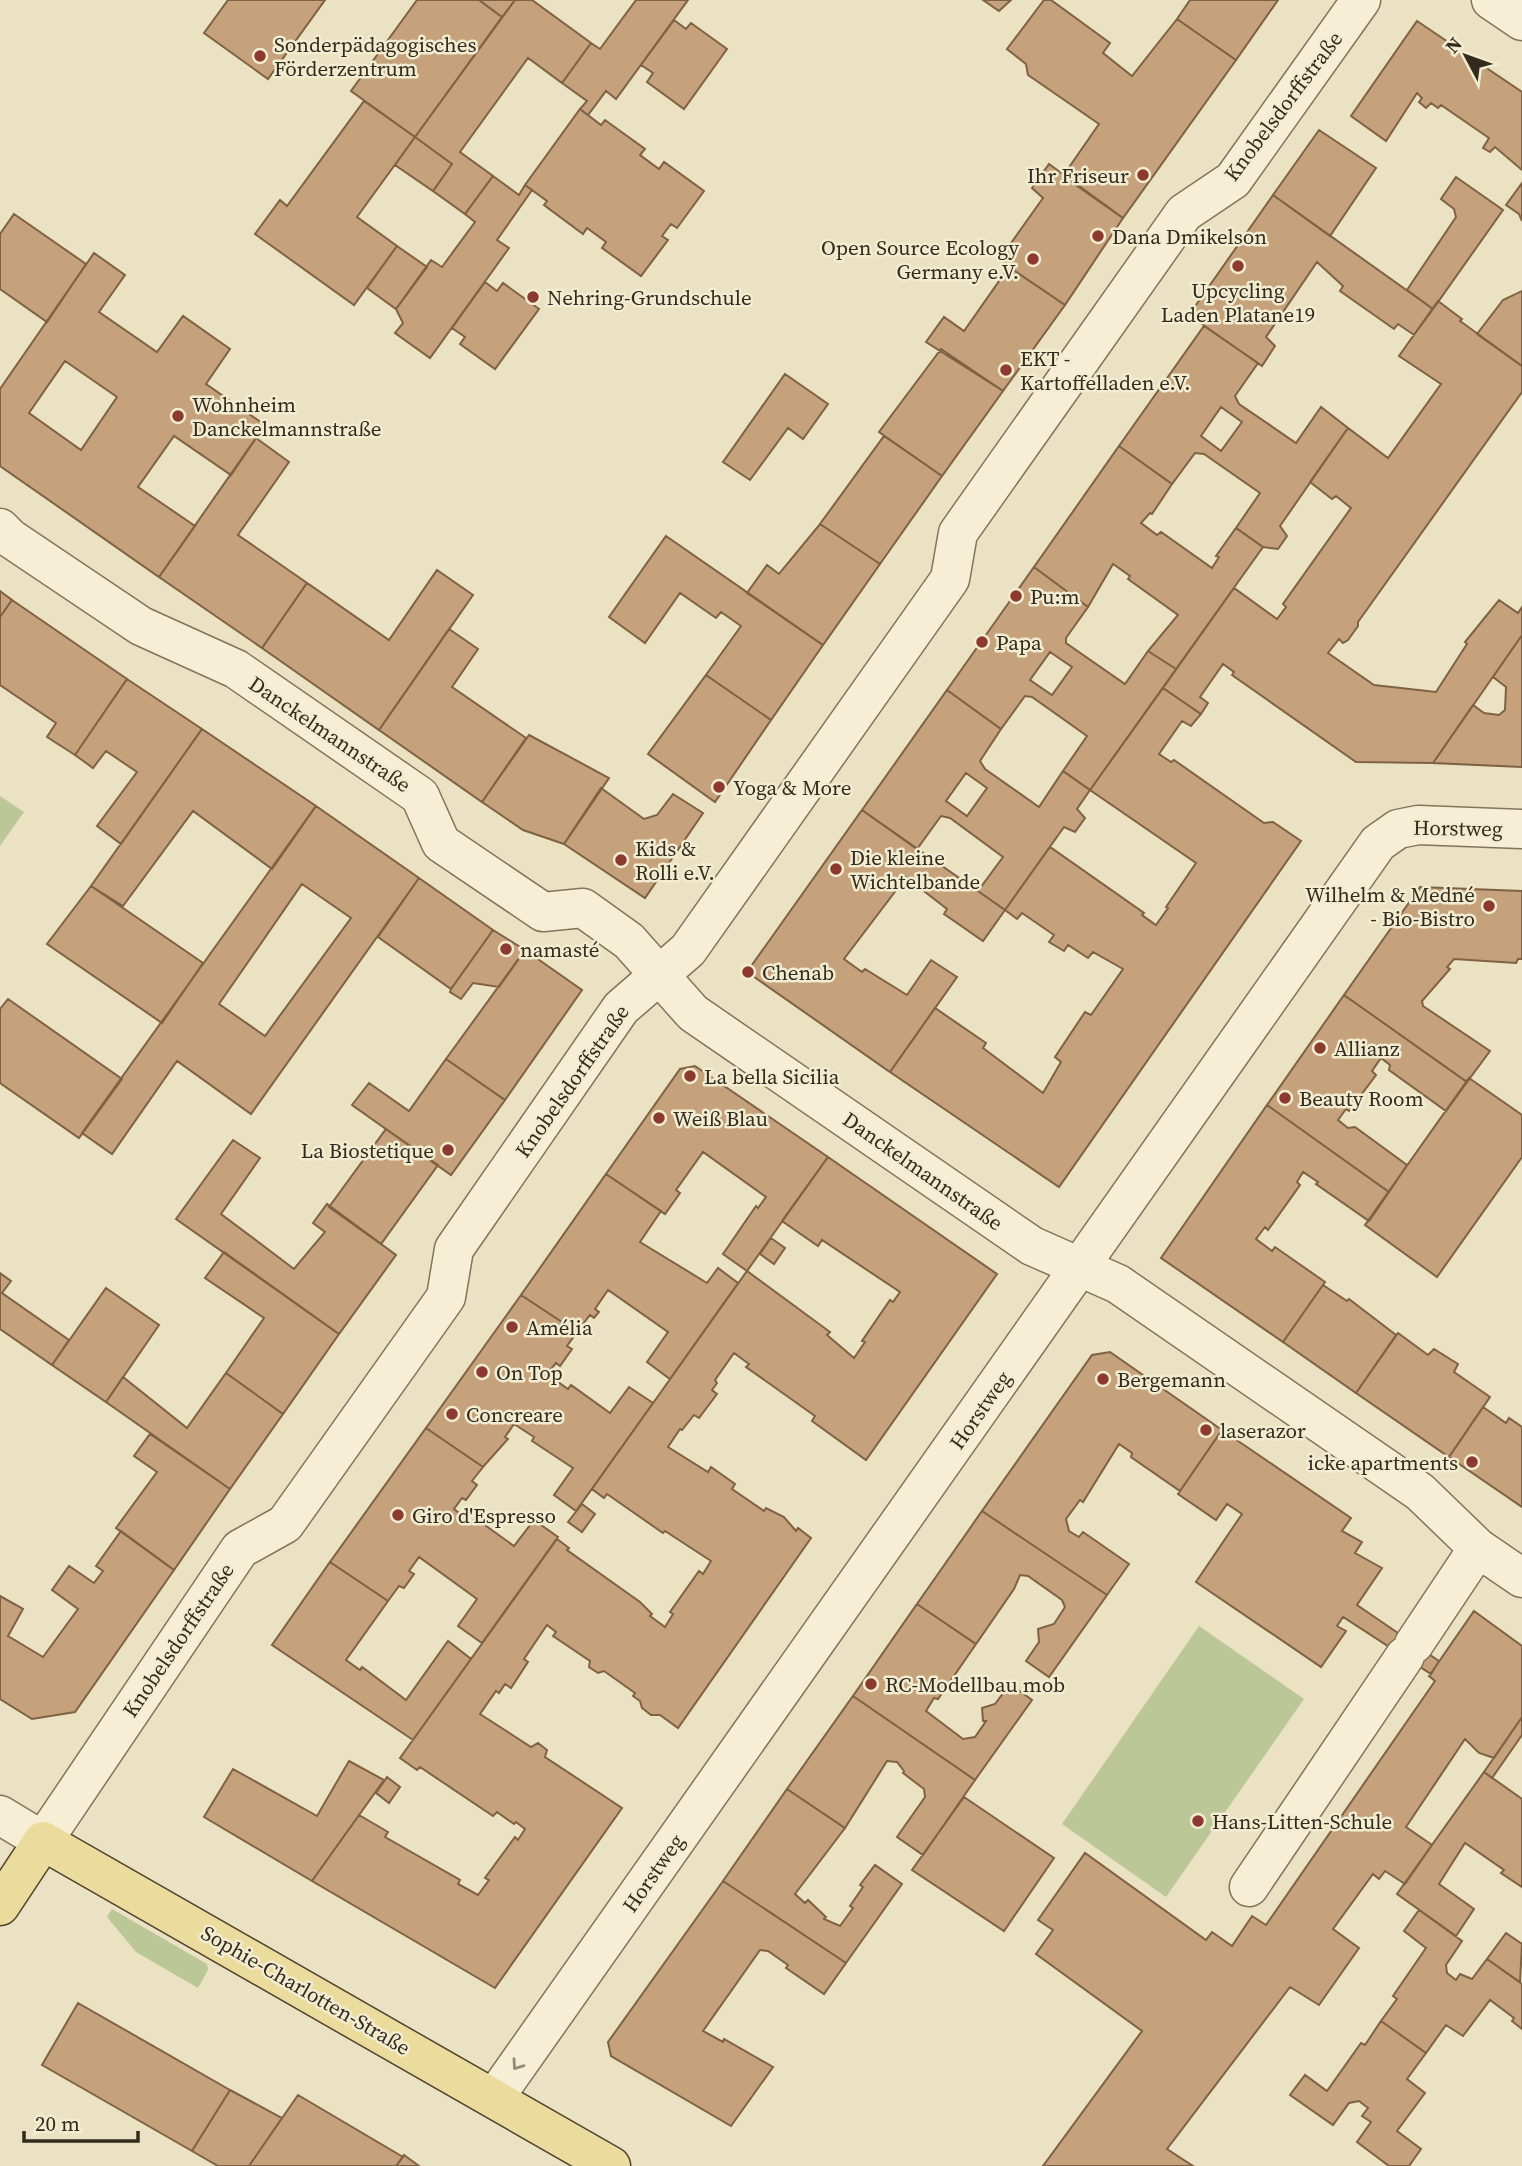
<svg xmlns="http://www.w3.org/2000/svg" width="1522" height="2166" viewBox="0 0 1522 2166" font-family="'Source Serif 4',serif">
<rect width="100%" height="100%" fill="#eae2c2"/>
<path fill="#bcc797" d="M0 796 24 812 0 846Z
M1199 1626 1304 1699 1166 1897 1062 1824Z
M112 1909 207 1964 208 1970 198 1988 136 1952 107 1917Z"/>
<path fill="#c5a27b" stroke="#7f6143" stroke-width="2" fill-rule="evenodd" d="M228 0H325L268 79 204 33Z
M417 0H479L502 17 415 137 351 91Z
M479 0H515L502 17Z
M515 0H532L591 43 562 83 528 58 460 152 493 176 465 214 433 191 452 164 415 137Z
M636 0H688L616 99 606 91 588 115 580 109 587 101 562 83 591 43 600 49Z
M983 0H1011L999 11Z
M1044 0H1051L1110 43 1103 53 1132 76 1177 19 1236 60 1123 218 1063 176 1099 124 1028 75 1026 64 1007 49Z
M1190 0H1278L1236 60 1177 19Z
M674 20 686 29 691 23 727 49 684 109 647 82 653 73 641 65Z
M1417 21 1522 92V170L1495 147 1490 152 1483 148 1489 138 1441 105 1438 108 1431 103 1426 108 1419 102 1422 98 1417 93 1386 141 1351 116Z
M364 101 415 137 357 217 397 246 354 305 255 234 280 200 287 206Z
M580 109 601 125 605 120 645 149 640 155 659 169 664 162 704 191 677 228 671 224 662 236 668 240 641 276 602 248 606 242 587 228 583 234 544 205 547 201 525 185Z
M1319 130 1376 168 1330 236 1273 195Z
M415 137 452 164 433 191 395 165Z
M1049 164 1123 218 1065 305 999 260 1043 198 1032 188Z
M493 176 519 195 525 185 532 190 497 240 509 248 430 358 395 333 403 323 396 309 431 260 442 267 475 222 465 214Z
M1456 177 1503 210 1433 309 1407 290 1456 217 1454 209 1441 199Z
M1522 183V221L1519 214 1506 205Z
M1273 195 1433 309 1414 335 1398 324 1394 329 1340 291 1343 286 1317 262 1266 337 1275 346 1262 366 1189 315Z
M14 214 86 264 47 322 0 289V234Z
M397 246 427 267 396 309 367 288Z
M94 253 125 275 99 312 157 352 183 316 230 349 206 384 265 425 231 475 174 436 138 487 195 526 159 577 0 466V389ZM65 361 117 397 81 450 29 413Z
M1009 267 1065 305 1003 391 926 342 944 317 964 331Z
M485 282 497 291 503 283 539 309 495 369 460 344 465 337 452 328Z
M1522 291V366L1477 334 1503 300Z
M1438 301 1462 319 1460 321 1522 366V392L1358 622V626L1348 640 1343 643 1339 639 1328 653 1374 685 1436 692 1467 644 1465 642 1499 600 1518 613 1522 607V635L1433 763 1356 762 1232 675 1234 672 1223 664 1200 697 1208 703 1201 714 1163 688 1234 588 1277 619 1286 607 1283 604 1351 508 1336 496 1332 499 1310 482 1348 428 1388 458 1441 384 1399 356Z
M1204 326 1258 363 1235 396 1239 404 1296 443 1321 407 1348 428 1280 526 1287 536 1278 549 1263 547 1236 528 1260 493 1204 454 1195 453 1172 484 1119 446ZM1221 407 1242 422 1221 451 1201 436Z
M941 349 1003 391 942 476 879 432Z
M785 374 828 404 803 439 788 428 750 480 723 462Z
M884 436 942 476 880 564 820 524Z
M256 438 289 462 238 535 307 583 262 648 159 577Z
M1119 446 1172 484 1152 514 1150 513 1141 523 1157 535 1161 532 1212 568 1219 557 1216 556 1236 528 1263 547 1176 669 1148 651 1178 615 1128 579 1130 576 1113 564 1088 607 1034 567Z
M820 524 880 564 823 645 747 593 767 565 779 574Z
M666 536 823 645 771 720 706 675 741 626 721 612 716 618 680 593 645 643 609 617Z
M1034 567 1088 607 1066 638V643L1125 684 1148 651 1176 669 1090 790 1063 771 1087 736 1032 697 1025 696 1001 729 947 690ZM1050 652 1072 667 1052 695 1030 680Z
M437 570 473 595 379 730 262 648 307 583 389 640Z
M0 591 12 600 0 617Z
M12 600 127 679 75 755 47 737 56 723 0 685V617Z
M449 629 478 649 452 687 526 738 482 802 379 730Z
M1522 635V767L1433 763 1473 705 1484 713 1499 715 1505 710 1506 687 1493 677Z
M706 675 771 720 715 802 648 754Z
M127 679 202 729 121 844 97 826 137 772 106 751 93 768 75 755Z
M1163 688 1201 714 1191 726 1182 721 1159 754 1171 762 1174 760 1264 823 1273 822 1301 841 1059 1187 890 1072 935 1008 986 1043 983 1048 1043 1093 1061 1062 1055 1057 1085 1012 1091 1015 1123 969 1093 952 1088 958 1068 945 1064 951 1049 942 1054 935 1022 913 1017 919 1005 910 1050 847 1144 913 1142 915 1156 925 1168 908 1166 907 1196 863 1090 790Z
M947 690 1001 729 980 761 985 769 1039 807 1063 771 1090 790 1077 809 1085 818 1075 832 1064 827 1005 910 978 891 1003 857 950 818 941 816 917 849 862 810ZM966 773 987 788 967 816 946 801Z
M202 729 316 806 272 869 193 811 123 906 91 886Z
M529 735 609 778 564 844 523 830 482 802Z
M601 788 644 819 657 815 673 794 703 813 645 898 564 844Z
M316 806 419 878 251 1114 177 1061 112 1154 82 1133ZM302 884 351 918 265 1036 219 1004Z
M862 810 1005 910 983 941 944 914 947 909 903 875 894 887 897 889 844 959 862 972 865 969 907 995 931 960 957 977 890 1072 747 972Z
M419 878 493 930 451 989 378 937Z
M91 886 203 963 162 1023 47 944Z
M1420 887 1522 891V959H1518L1516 963 1454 959 1447 967 1450 969 1422 1001 1423 1006 1490 1051 1467 1082 1344 995Z
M493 930 525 950 499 987 473 983 461 999 450 992 451 989Z
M525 950 582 990 505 1100 446 1059Z
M1344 995 1467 1082 1446 1111 1389 1070 1390 1065 1381 1058 1372 1071 1376 1075 1349 1111 1346 1109 1338 1120 1348 1128 1355 1127 1407 1165 1389 1192 1267 1105Z
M8 999 122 1079 79 1138 0 1083V1009Z
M446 1059 505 1100 451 1175 352 1105 369 1083 409 1111Z
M695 1066 828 1157 747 1271 723 1254 756 1206 758 1208 766 1197 703 1152 676 1190 680 1193 665 1214 606 1174 680 1069Z
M1469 1078 1522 1115V1157L1437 1277 1365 1225Z
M1267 1105 1389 1192 1369 1221 1316 1184 1318 1182 1303 1172 1297 1182 1300 1185 1268 1230 1265 1227 1256 1239 1272 1251 1275 1247 1325 1282 1283 1342 1161 1258Z
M386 1129 438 1165 381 1244 329 1207Z
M233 1140 260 1158 221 1214 294 1269 325 1232 313 1223 327 1204 396 1255 339 1334 176 1219Z
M828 1157 997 1274 866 1460 812 1421 815 1416 746 1367 749 1364 734 1353 715 1380 717 1383 712 1390 717 1394 699 1418 694 1415 682 1430 680 1429 668 1447 708 1472 711 1467 735 1484 732 1489 764 1511 766 1508 784 1517 796 1531 798 1528 811 1538 678 1728 660 1715H651L642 1708 640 1701 633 1696 635 1693 604 1671 598 1673 589 1667 590 1661 553 1636 556 1632 547 1625 524 1659 528 1662 511 1688 505 1684 499 1693 496 1691 480 1714 531 1747 538 1743 547 1750 545 1757 622 1808 495 1988 312 1881 359 1815 388 1832 385 1837 460 1880 458 1884 478 1895 489 1880 485 1878 515 1837 518 1840 525 1829 516 1822 514 1824 497 1812 493 1816 420 1767 417 1770 400 1758 557 1539 569 1548 567 1550 640 1602 652 1614 650 1616 665 1627 673 1614 670 1612 699 1571 703 1574 711 1561 665 1531 663 1533 607 1494 604 1498 592 1489 747 1271 830 1332 827 1335 854 1358 865 1342 862 1341 890 1300 893 1302 900 1292 822 1240 818 1246 782 1221Z
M606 1174 661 1211 640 1242 707 1283 718 1268 738 1283 670 1379 647 1362 668 1332 608 1290 595 1309 599 1312 594 1318 590 1315 577 1332 521 1295Z
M771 1238 785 1248 774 1264 760 1254Z
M224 1252 339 1334 283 1414 226 1373 264 1318 205 1278Z
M0 1273 11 1281 2 1293 69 1340 52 1365 0 1329Z
M1323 1285 1347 1301 1349 1299 1396 1335 1356 1393 1283 1342Z
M106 1288 159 1325 106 1402 52 1365Z
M521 1295 577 1332 567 1346 572 1349 560 1366 556 1363 547 1374 568 1389 571 1385 610 1413 629 1387 653 1403 576 1511 554 1495 573 1468 532 1441 534 1437 514 1424 505 1437 508 1439 483 1467 426 1428Z
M1398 1333 1428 1355 1434 1349 1458 1364 1454 1372 1490 1397 1449 1457 1356 1393Z
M1110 1352 1222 1430 1180 1491 1131 1457 1132 1453 1119 1444 1083 1502 1080 1500 1066 1519 1069 1531 1079 1537 1083 1532 1129 1564 1107 1595 982 1511 1092 1355Z
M226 1373 283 1414 230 1489 106 1402 123 1377 187 1428Z
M1483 1407 1506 1423 1509 1418 1522 1427V1507L1449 1457Z
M426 1428 483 1467 472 1481 477 1485 466 1500 462 1498 454 1509 472 1523 475 1518 514 1546 534 1520 558 1537 482 1643 458 1626 477 1599 419 1557 409 1571 414 1574 404 1588 399 1586 388 1601 330 1562Z
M1222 1430 1351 1518 1342 1531 1362 1542 1355 1553 1382 1568 1357 1605 1439 1661 1431 1674 1343 1617 1337 1626 1346 1631 1321 1667 1196 1582 1242 1514 1227 1504 1216 1520 1178 1494Z
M150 1434 230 1489 174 1570 116 1528 157 1472 134 1456Z
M582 1504 595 1514 582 1532 568 1522Z
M982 1511 1107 1595 1049 1677 1026 1661 1039 1642 1038 1629 1054 1624 1065 1607 1062 1600 1028 1576 1020 1575 1014 1589 976 1644 917 1604Z
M121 1531 174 1570 75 1712 32 1719 0 1699V1596L23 1609 8 1636 43 1657 78 1609 52 1590 69 1566 94 1583 103 1571 96 1566Z
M330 1562 388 1601 346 1660 360 1670 362 1667 406 1700 448 1641 471 1659 413 1740 272 1645Z
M917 1604 976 1644 938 1699 934 1698 926 1711 963 1739 975 1737 986 1721H983L982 1708 995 1704 1010 1684 1032 1700 975 1780 853 1696Z
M1474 1611 1522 1646V1717L1494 1758 1479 1753 1465 1739 1406 1827 1432 1845 1405 1884 1385 1871 1379 1879 1373 1874 1333 1929 1359 1948 1319 2005 1290 1987 1167 2149 1193 2166H1043L1142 2031 1036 1954 1053 1930 1038 1920 1085 1853 1206 1940 1212 1932 1232 1946 1252 1916 1266 1925 1435 1681 1429 1676Z
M853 1696 975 1780 923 1855 897 1837 925 1797 924 1789 903 1773 904 1771 897 1762 887 1761 845 1828 787 1789Z
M1522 1717V1735L1492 1778 1484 1772Z
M349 1761 384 1780 312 1881 204 1817 233 1769 317 1816Z
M1484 1772 1522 1799V1887L1501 1873 1504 1870 1465 1843 1439 1884 1474 1909 1456 1936 1397 1894Z
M387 1777 400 1787 389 1803 376 1793Z
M787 1789 845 1828 795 1894 805 1903 808 1900 826 1917 824 1919 840 1926 853 1908 850 1906 863 1887 860 1885 875 1865 902 1884 846 1963 723 1881Z
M964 1797 1054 1858 1004 1931 912 1870Z
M723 1881 846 1963 824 1994 786 1968 788 1965 768 1951 760 1950 703 2031 723 2042 724 2039 773 2067 731 2126 611 2056 608 2042Z
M1419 1910 1462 1941 1446 1965 1447 1973 1456 1980 1460 1974 1472 1979 1487 1959 1522 1984V2029L1512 2021 1514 2018 1490 2000 1463 2036 1446 2025 1426 2053 1381 2021 1397 1999 1393 1996 1426 1948 1404 1931Z
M1506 1933 1522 1944 1520 1982 1487 1959Z
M78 2003 230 2090 192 2151 42 2065Z
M1381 2021 1426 2053 1407 2079 1425 2093 1397 2131 1421 2149 1409 2166H1389L1357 2142 1371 2122 1362 2116 1368 2108 1359 2101 1349 2103 1333 2125 1290 2095 1305 2075 1327 2091 1361 2043 1365 2045Z
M230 2090 282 2118 249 2166H218L192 2151Z
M298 2095 403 2157 396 2166H249Z
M404 2155 419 2166H396Z"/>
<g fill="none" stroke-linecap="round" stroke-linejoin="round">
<defs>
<path id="minor" d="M1491 0 1522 21
M0 528 10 538 141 626 236 669 420 796 441 843 543 912 583 908 629 941 693 1013 1032 1246 1118 1284 1420 1492 1478 1548 1522 1578
M1414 1644 1478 1548
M0 1815 43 1841 240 1549 285 1524 446 1297 454 1249 621 1008 688 950 950 579 958 533 1184 213 1233 180 1361 0
M1249 1887 1405 1656
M495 2097 1378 843 1398 829 1418 825 1522 829"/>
<path id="major" d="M0 1906 43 1841 611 2166"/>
</defs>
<use href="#minor" stroke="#82745b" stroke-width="41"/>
<use href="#major" stroke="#50422f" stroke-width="41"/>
<use href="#minor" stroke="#f6efd5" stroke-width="38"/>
<use href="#major" stroke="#ebdb9d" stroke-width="38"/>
</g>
<defs><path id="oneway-chevron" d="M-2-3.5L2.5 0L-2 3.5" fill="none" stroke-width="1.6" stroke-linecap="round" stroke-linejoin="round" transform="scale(1.75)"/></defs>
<use stroke="#948d7a" href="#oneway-chevron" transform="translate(517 2065) rotate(125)"/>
<g fill="#8c3930" stroke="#f2ecd1" stroke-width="2.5">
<circle cx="260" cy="56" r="7"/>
<circle cx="1143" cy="175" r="7"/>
<circle cx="1098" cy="236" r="7"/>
<circle cx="1033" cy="259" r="7"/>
<circle cx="1238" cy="266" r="7"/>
<circle cx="533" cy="297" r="7"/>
<circle cx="1006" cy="370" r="7"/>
<circle cx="178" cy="416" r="7"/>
<circle cx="1016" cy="596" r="7"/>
<circle cx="982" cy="642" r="7"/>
<circle cx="719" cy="787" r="7"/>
<circle cx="621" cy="860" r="7"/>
<circle cx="836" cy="869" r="7"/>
<circle cx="1489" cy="906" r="7"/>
<circle cx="506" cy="949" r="7"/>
<circle cx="748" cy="972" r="7"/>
<circle cx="1320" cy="1048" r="7"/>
<circle cx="690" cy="1076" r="7"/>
<circle cx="1285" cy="1098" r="7"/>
<circle cx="659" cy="1118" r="7"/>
<circle cx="448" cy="1150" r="7"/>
<circle cx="512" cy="1327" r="7"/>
<circle cx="482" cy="1372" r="7"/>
<circle cx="1103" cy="1379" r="7"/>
<circle cx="452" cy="1414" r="7"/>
<circle cx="1206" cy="1430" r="7"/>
<circle cx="1472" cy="1462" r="7"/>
<circle cx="398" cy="1515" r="7"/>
<circle cx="871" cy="1684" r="7"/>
<circle cx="1198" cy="1821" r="7"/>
</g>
<g text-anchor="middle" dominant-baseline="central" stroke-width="5" stroke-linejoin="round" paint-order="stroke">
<g font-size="21" fill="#332b1e" stroke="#f2ecd1" text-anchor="start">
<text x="274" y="44">Sonderpädagogisches<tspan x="274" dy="24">Förderzentrum</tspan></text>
<text x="1129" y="175" text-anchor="end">Ihr Friseur</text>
<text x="1112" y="236">Dana Dmikelson</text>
<text x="1019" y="247" text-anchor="end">Open Source Ecology<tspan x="1019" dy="24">Germany e.V.</tspan></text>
<text x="1238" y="290" text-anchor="middle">Upcycling<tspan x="1238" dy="24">Laden Platane19</tspan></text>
<text x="547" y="297">Nehring-Grundschule</text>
<text x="1020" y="358">EKT -<tspan x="1020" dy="24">Kartoffelladen e.V.</tspan></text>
<text x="192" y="404">Wohnheim<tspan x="192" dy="24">Danckelmannstraße</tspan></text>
<text x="1030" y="596">Pu:m</text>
<text x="996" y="642">Papa</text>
<text x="733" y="787">Yoga &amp; More</text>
<text x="635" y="848">Kids &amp;<tspan x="635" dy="24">Rolli e.V.</tspan></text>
<text x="850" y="857">Die kleine<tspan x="850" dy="24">Wichtelbande</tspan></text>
<text x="1475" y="894" text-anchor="end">Wilhelm &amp; Medné<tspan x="1475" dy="24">- Bio-Bistro</tspan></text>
<text x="520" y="949">namasté</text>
<text x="762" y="972">Chenab</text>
<text x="1334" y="1048">Allianz</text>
<text x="704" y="1076">La bella Sicilia</text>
<text x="1299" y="1098">Beauty Room</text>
<text x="673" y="1118">Weiß Blau</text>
<text x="434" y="1150" text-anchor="end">La Biostetique</text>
<text x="526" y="1327">Amélia</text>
<text x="496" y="1372">On Top</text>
<text x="1117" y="1379">Bergemann</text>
<text x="466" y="1414">Concreare</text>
<text x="1220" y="1430">laserazor</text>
<text x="1458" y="1462" text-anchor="end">icke apartments</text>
<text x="412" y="1515">Giro d'Espresso</text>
<text x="885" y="1684">RC-Modellbau mob</text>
<text x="1212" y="1821">Hans-Litten-Schule</text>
</g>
<g font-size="21" fill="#332b1e" stroke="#f2ecd1">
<text transform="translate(1283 106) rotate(-53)">Knobelsdorffstraße</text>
<text transform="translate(330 734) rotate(34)">Danckelmannstraße</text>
<text transform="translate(1458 828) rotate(1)">Horstweg</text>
<text transform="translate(572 1081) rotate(-55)">Knobelsdorffstraße</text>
<text transform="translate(923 1171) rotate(35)">Danckelmannstraße</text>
<text transform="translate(980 1410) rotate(-55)">Horstweg</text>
<text transform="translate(178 1640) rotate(-56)">Knobelsdorffstraße</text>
<text transform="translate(653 1873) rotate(-55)">Horstweg</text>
<text transform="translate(306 1990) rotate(30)">Sophie-Charlotten-Straße</text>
</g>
</g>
<g transform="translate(1466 56) rotate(311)" stroke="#f2ecd1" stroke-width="5" paint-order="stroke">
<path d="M0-5L12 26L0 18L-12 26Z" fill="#332b1e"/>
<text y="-10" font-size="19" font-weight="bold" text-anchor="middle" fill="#332b1e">N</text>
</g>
<path d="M24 2131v10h114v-10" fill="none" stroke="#332b1e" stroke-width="3.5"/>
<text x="35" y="2131" font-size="21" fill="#332b1e" stroke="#f2ecd1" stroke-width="5" paint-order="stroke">20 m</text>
</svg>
